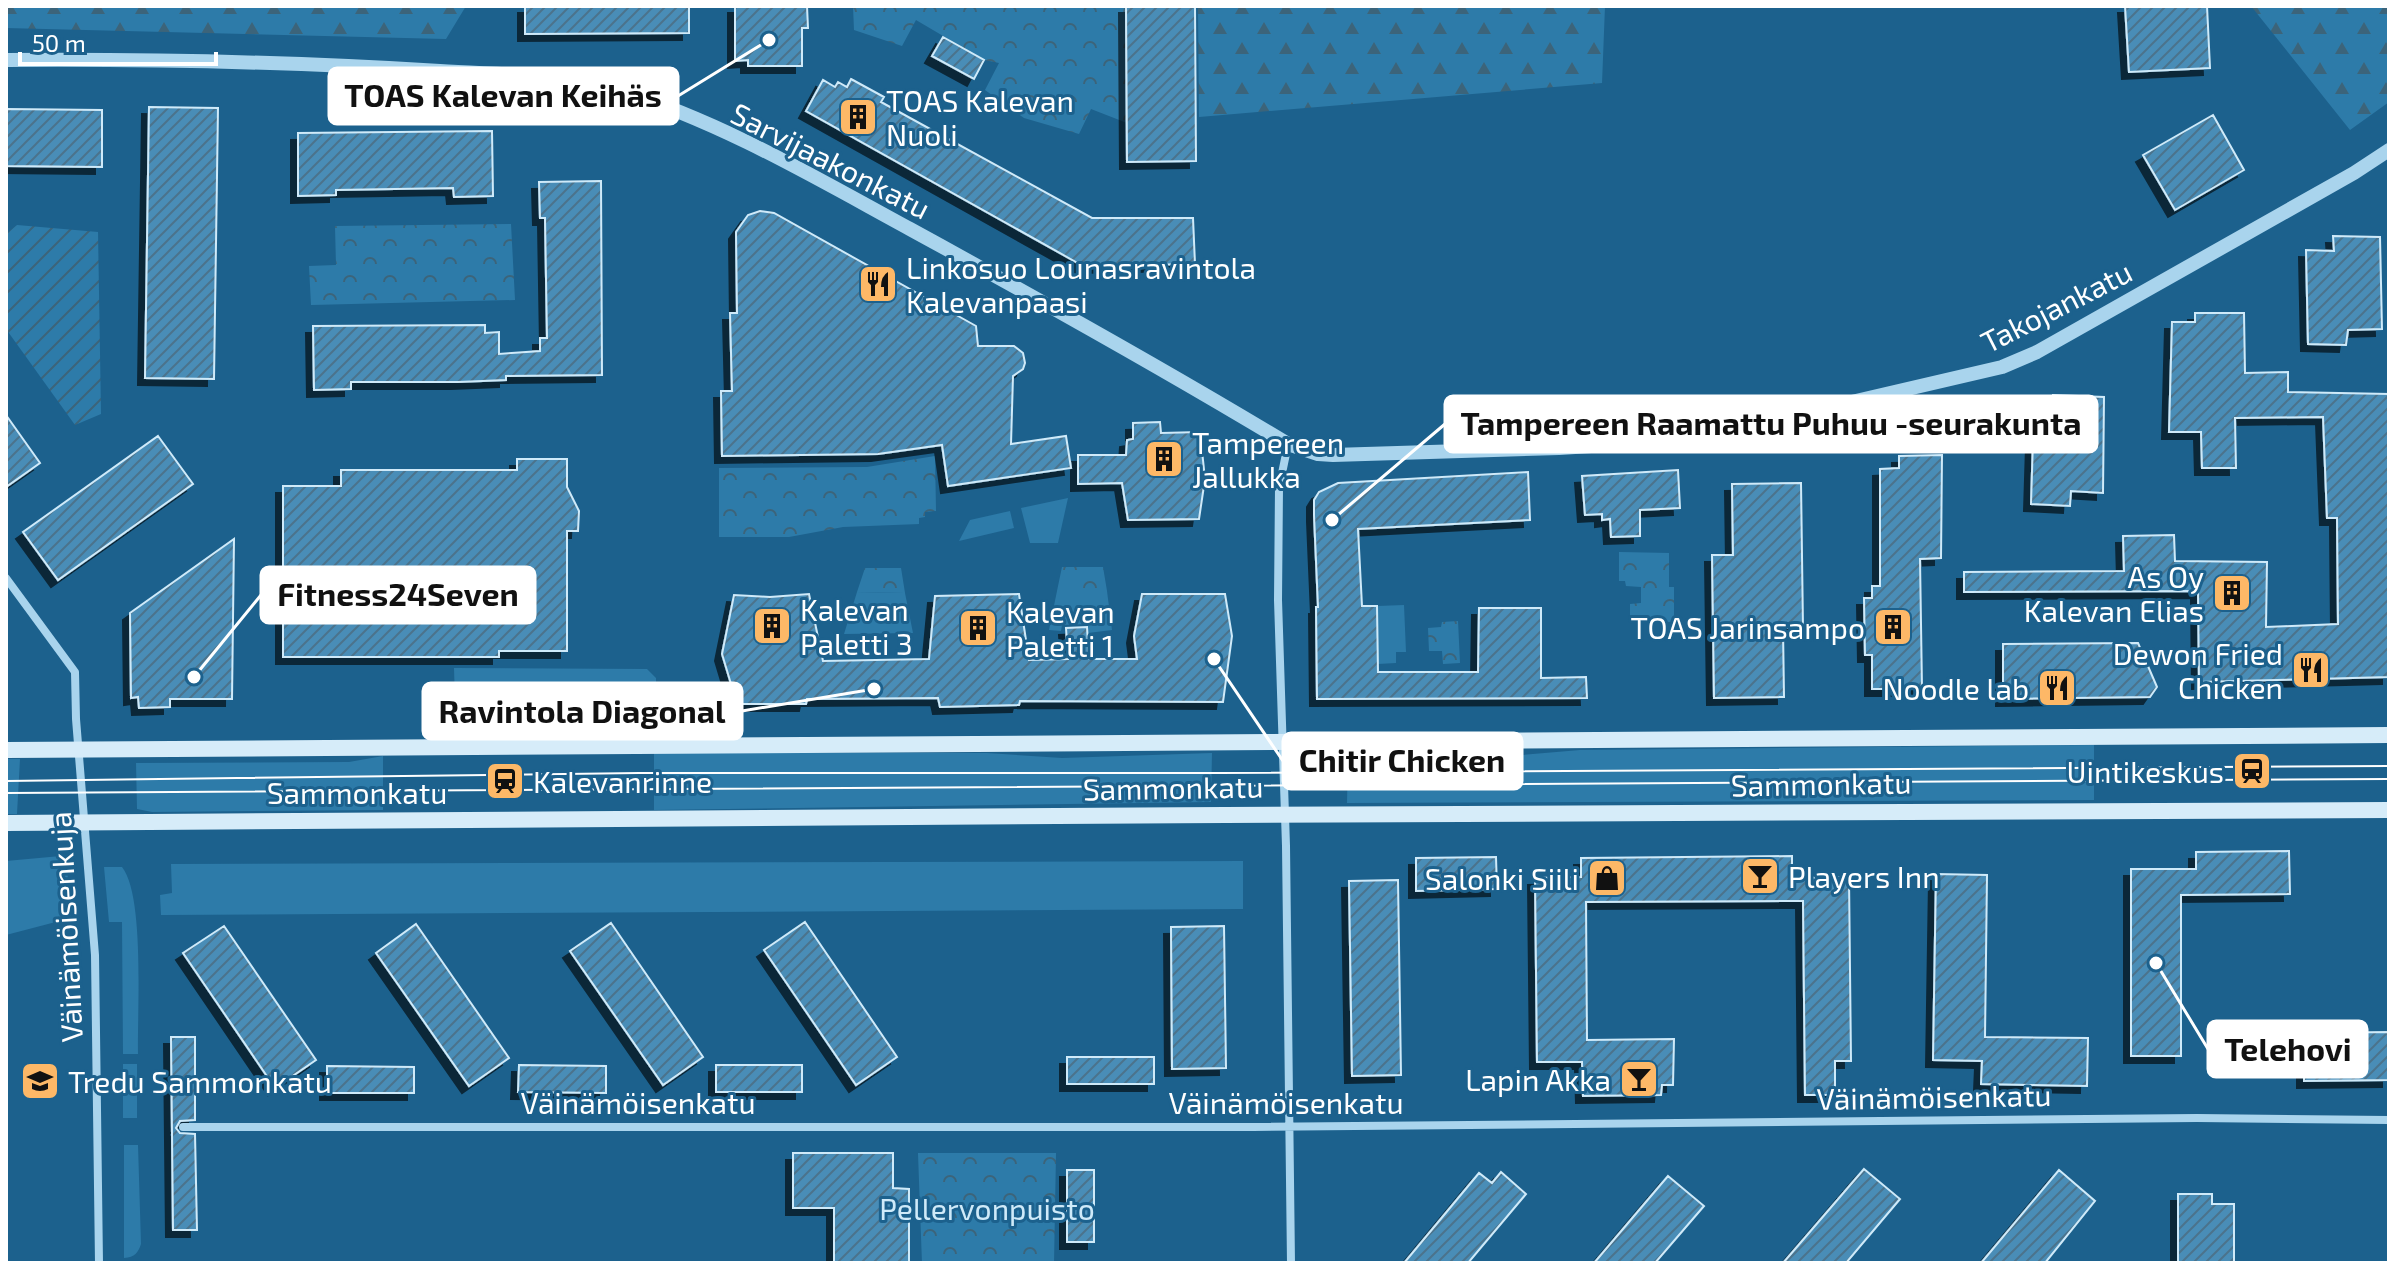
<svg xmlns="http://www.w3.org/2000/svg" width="2395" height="1269" viewBox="0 0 2395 1269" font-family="'Exo 2',sans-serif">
<defs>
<pattern id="forest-firs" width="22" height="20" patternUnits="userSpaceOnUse" patternTransform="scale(2)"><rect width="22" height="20" fill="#2d7ba9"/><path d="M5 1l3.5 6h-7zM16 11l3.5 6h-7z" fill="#3c647a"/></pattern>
<pattern id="park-crowns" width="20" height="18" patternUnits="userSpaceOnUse" patternTransform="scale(2)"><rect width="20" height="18" fill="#2d7ba9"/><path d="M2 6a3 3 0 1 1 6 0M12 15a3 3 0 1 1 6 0" fill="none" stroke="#3c647a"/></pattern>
<pattern id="garden-furrows" width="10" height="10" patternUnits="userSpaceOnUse" patternTransform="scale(2)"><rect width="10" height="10" fill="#2d7ba9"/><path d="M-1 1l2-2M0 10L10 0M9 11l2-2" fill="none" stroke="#3c647a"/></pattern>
<pattern id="building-hatch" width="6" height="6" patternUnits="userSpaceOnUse" patternTransform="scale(2)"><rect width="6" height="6" fill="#4a8db7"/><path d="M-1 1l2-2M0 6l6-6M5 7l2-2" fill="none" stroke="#4b738c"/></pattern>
<filter id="shadow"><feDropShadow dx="-7" dy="7" stdDeviation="0" flood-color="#0009"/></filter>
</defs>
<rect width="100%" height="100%" fill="#1c618d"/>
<path fill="#2d7ba9" d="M1068 498 1058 543H1030L1021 508Z
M1010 511 1014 528 959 541 970 520Z
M1057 591H1107L1112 630 1088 633 1087 624 1062 625 1061 631 1049 630Z
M857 592 905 593 913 633 844 634Z
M1404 605 1406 652H1396V663L1378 664 1377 606Z
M454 668 647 669 656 678V696L648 701 455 702Z
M2094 745V800L1347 803 1348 756H1510L1580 750Z
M654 753H987L1062 758 1212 753 1211 802 654 810Z
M383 756V810L152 812 137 809 136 763 349 762Z
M6 759H20L17 814H6Z
M61 856 67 867 71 918 6 935V861Z
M1243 861V909L161 915 160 895 172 893 171 864Z
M104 867H122C145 896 137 1013 138 1054H123L122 922H109Z
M123 1064H137V1118H123Z
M124 1145H138L141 1244C138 1253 135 1257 124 1258Z"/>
<path fill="url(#forest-firs)" d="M6 6H466L446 39 6 28Z
M1198 6H1605L1602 83 1199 117Z
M2251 6H2389V102L2350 130Z"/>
<path fill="url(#park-crowns)" d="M853 6H1126L1127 123 1091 109 1079 134 1024 118 985 90 999 63 984 60 916 20 902 46 854 30Z
M511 224 515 300 311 305 309 266 336 265 335 226Z
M935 456 936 511 925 512V517L919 518V524L843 527 789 537H719V468L867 467Z
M1619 552 1669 553V587H1674V622L1630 621V604L1641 603V587L1626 586 1625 581H1619Z
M1062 567H1103L1107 591H1057Z
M865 568H901L905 593 857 592Z
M1458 621 1460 663 1443 664 1442 651H1429L1428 628 1441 627 1442 622Z
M918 1153H1056L1054 1263H922Z"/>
<path fill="url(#garden-furrows)" d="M17 225 98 232 101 414 75 425 6 329V234Z"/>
<path fill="url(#building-hatch)" stroke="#cfeaf9" stroke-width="2" filter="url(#shadow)" d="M525 6H689V33L525 34Z
M735 6H807L808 28H802V66H748V60L735 61Z
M1126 6H1195L1196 161 1127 162Z
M2125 6H2207L2210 68 2129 72Z
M943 37 984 60 974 79 932 56Z
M851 79 884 97 881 102 1092 218H1193L1195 264 1083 266 806 111 823 80 835 87 838 82 847 87Z
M149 107 218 108 214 379 145 378Z
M6 109 102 110V167L6 166Z
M2213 115 2244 170 2175 210 2143 155Z
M492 131 493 196 454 197 453 188 336 190V195L298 196V133Z
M601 181 602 375 506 376V380L458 382H351V389L314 390 313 326 485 325V333L499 332V354L540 351V338H547L545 218H540L539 182Z
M760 211 774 213 976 326 978 346H1014L1023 353 1025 363 1023 369 1013 376 1011 444 1066 436 1071 468 948 486 942 445 878 454 722 456 721 391H732L730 313H737L736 232 748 215Z
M2333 236 2380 237 2382 329 2348 330 2346 345 2308 344 2306 250 2334 251Z
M2195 313H2244L2245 373 2288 372V392L2389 394V677L2199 682 2198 591 1964 592V572L2124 571 2123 536 2174 535 2175 561 2267 562 2266 627 2338 624 2337 518H2327L2323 417 2235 418 2236 468H2202L2201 432H2169L2172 322H2195Z
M2053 395 2104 397 2103 493 2071 491 2070 506 2031 504 2034 407 2054 408Z
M6 415 40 463 6 487Z
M1160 422 1161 433 1200 432 1205 479 1199 519 1128 520 1122 483 1078 484V455H1126L1127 440 1133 439V423Z
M158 436 193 484 58 580 23 532Z
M1942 455 1941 558 1920 559 1922 689H1872V655H1865L1864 598H1872V586H1880V469L1899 468V456Z
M517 459H567V487L579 511 578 531H567V651H499V657H283V486H341V470H517Z
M1678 470 1680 508 1640 510V536L1611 537 1610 519 1602 520V514L1585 515 1582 476Z
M1528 472 1530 520 1358 529 1362 606H1377L1378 672H1478L1479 608H1541V678L1586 677 1587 698 1317 699 1316 607H1318L1314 515V500L1319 492 1338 483Z
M1801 483 1803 628H1783L1784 697 1714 698 1712 555H1733L1732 484Z
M234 539 232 699H170V707L139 708 138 697 131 698 130 613Z
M809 594 823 661 929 659 935 596 1019 594 1029 660 1068 659 1066 628 1087 627 1089 659H1137L1134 636 1142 594H1225L1232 636 1223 702 1020 701 1019 705 940 707 938 698 807 699 806 704H737L722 654 734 595 770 597Z
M2138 643 2157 687 2150 697 2003 699V644Z
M2289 851 2290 894 2181 895V1056H2131V869H2196V852Z
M1792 856V878L1849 877 1851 1061H1835V1095H1805L1803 901 1586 902 1587 1040 1674 1039 1673 1085H1662L1661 1095 1583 1096 1582 1062H1537L1535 878 1581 877V858Z
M1496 857 1497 889 1416 891V858Z
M1936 874 1987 875 1985 1037 2088 1038 2087 1086 1981 1084 1982 1061 1933 1060Z
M1398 880 1401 1075 1352 1076 1349 881Z
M805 922 897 1057 856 1085 764 950Z
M611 923 703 1057 663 1085 570 951Z
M416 924 509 1058 469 1086 376 953Z
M224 926 316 1060 275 1088 183 953Z
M1224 926 1226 1068 1172 1069 1171 927Z
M2389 1032V1080L2304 1081V1033Z
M171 1037H195V1120L180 1121 176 1128 180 1133 195 1134 197 1230H173Z
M1067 1057H1154V1084H1067Z
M519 1065 606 1066V1093L518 1092Z
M716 1065H802V1092H716Z
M327 1066 414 1067V1093H327Z
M793 1153H893V1188L909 1189V1263H834V1208H793Z
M1864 1169 1900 1199 1846 1263H1783Z
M1067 1170H1094V1242H1067Z
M2059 1170 2095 1201 2045 1263H1981Z
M1501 1172 1526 1194 1468 1263H1404L1479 1173 1492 1183Z
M1668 1176 1704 1206 1655 1263H1594Z
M2178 1194H2212V1204H2234V1263H2178Z"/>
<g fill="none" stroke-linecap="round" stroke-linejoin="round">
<path stroke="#a9d4ed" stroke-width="8" d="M1288 444 1279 488 1278 600 1286 846 1291 1263
M6 578 75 672 76 719 95 955 99 1263
M183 1127H1253L2197 1118 2389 1120"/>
<path stroke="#a9d4ed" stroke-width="14" d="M6 60C151 59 296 62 440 71 498 75 562 73 618 90 722 122 816 178 910 229 1038 299 1164 369 1288 444L1318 454 1333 455 1559 448 1688 440 2002 367 2037 352 2354 173 2389 150"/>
<path stroke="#d6ecf9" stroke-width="16" d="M6 750 2389 735
M6 823C800 822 1595 807 2389 810"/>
<path stroke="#fff" stroke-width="2" d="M6 781 639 773H1220L2389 766
M6 793 2389 779"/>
</g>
<defs>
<symbol id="building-square" viewBox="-11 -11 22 22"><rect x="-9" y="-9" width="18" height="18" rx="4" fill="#fdb867" stroke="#1c618d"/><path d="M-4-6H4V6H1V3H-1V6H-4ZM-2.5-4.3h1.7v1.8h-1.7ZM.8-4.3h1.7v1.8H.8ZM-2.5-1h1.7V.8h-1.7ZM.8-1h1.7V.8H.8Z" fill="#111"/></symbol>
<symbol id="restaurant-square" viewBox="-11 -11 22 22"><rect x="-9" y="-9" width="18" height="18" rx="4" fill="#fdb867" stroke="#1c618d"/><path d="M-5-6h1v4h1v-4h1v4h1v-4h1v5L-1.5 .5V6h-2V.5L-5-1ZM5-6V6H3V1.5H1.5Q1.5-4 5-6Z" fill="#111"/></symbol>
<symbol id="station-square" viewBox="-11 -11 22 22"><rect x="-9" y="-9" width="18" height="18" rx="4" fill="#fdb867" stroke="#1c618d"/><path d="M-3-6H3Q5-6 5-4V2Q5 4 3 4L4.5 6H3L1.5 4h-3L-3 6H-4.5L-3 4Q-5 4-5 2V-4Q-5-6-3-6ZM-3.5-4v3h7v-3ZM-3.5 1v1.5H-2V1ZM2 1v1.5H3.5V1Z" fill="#111"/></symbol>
<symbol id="bar-square" viewBox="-11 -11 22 22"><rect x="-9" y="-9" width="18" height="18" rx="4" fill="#fdb867" stroke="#1c618d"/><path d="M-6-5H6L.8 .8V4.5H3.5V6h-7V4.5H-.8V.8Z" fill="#111"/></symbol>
<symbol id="shop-square" viewBox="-11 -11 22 22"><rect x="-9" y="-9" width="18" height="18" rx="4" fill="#fdb867" stroke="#1c618d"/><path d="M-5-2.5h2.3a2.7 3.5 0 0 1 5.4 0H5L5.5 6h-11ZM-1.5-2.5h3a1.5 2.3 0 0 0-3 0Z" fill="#111"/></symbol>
<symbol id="school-square" viewBox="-11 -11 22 22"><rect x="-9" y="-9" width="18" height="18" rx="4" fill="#fdb867" stroke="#1c618d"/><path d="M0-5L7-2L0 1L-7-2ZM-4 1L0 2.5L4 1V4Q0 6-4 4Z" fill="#111"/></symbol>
</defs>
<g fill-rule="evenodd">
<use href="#building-square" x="836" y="95" width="44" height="44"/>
<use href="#restaurant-square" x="856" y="262" width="44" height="44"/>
<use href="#building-square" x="1142" y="437" width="44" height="44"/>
<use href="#building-square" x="2210" y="571" width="44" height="44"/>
<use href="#building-square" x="750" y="604" width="44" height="44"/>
<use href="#building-square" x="1871" y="605" width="44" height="44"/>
<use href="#building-square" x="956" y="606" width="44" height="44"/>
<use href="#restaurant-square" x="2289" y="648" width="44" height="44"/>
<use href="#restaurant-square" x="2035" y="666" width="44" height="44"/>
<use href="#station-square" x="2230" y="749" width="44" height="44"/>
<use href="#station-square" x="483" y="759" width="44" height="44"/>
<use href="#bar-square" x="1738" y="854" width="44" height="44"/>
<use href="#shop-square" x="1585" y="856" width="44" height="44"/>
<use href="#bar-square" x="1617" y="1057" width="44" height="44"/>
<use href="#school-square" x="18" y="1059" width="44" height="44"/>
</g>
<g text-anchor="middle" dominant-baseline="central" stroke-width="6" stroke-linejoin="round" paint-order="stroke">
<g font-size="30" fill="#fff" stroke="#1c618d" text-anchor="start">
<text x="886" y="100">TOAS Kalevan<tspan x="886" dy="34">Nuoli</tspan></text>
<text x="906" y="267">Linkosuo Lounasravintola<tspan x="906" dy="34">Kalevanpaasi</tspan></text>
<text x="1192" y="442">Tampereen<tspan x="1192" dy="34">Jallukka</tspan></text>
<text x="2204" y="576" text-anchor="end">As Oy<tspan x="2204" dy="34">Kalevan Elias</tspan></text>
<text x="800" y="609">Kalevan<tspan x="800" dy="34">Paletti 3</tspan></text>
<text x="1006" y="611">Kalevan<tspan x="1006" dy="34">Paletti 1</tspan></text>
<text x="1865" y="627" text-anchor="end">TOAS Jarinsampo</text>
<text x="2283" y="653" text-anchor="end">Dewon Fried<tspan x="2283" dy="34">Chicken</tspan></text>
<text x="2029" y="688" text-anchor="end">Noodle lab</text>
<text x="2224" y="771" text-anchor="end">Uintikeskus</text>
<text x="533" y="781">Kalevanrinne</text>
<text x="1788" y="876">Players Inn</text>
<text x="1579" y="878" text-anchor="end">Salonki Siili</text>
<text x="1611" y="1079" text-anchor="end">Lapin Akka</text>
<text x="68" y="1081">Tredu Sammonkatu</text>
</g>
<g font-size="30" fill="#fff" stroke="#1c618d">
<text transform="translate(831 160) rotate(27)">Sarvijaakonkatu</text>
<text transform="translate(2056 306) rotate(-27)">Takojankatu</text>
<text transform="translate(1821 783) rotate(-1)">Sammonkatu</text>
<text transform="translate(1173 787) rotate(-1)">Sammonkatu</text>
<text x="357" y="792">Sammonkatu</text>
<text transform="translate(65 927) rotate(-93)">Väinämöisenkuja</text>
<text transform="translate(1934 1096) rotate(-1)">Väinämöisenkatu</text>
<text x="638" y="1102">Väinämöisenkatu</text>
<text x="1286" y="1102">Väinämöisenkatu</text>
</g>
<g font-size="30" fill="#cfeaf9" stroke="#1c618d">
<text x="987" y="1208">Pellervonpuisto</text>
</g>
</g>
<path fill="none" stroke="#fff" stroke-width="3" d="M769 40L678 96M1332 520L1445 424M194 677L261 595M874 689L742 711M1214 659L1283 761M2156 963L2208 1049"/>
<g fill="#fff" stroke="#1c618d" stroke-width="3">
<circle cx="769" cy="40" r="8"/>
<circle cx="1332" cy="520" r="8"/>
<circle cx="194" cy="677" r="8"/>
<circle cx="874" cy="689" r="8"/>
<circle cx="1214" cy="659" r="8"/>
<circle cx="2156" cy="963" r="8"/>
</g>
<g fill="#fff" stroke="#fff" stroke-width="3">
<rect x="329" y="68" width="349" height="56" rx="8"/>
<rect x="1445" y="396" width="652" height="56" rx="8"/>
<rect x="261" y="567" width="274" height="56" rx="8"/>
<rect x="423" y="683" width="319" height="56" rx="8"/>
<rect x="1283" y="733" width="239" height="56" rx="8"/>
<rect x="2208" y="1021" width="159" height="56" rx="8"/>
</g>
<g font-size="32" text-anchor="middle" font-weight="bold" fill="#111">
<text x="503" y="107">TOAS Kalevan Keihäs</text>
<text x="1771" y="435">Tampereen Raamattu Puhuu -seurakunta</text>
<text x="398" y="606">Fitness24Seven</text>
<text x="582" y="723">Ravintola Diagonal</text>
<text x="1402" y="772">Chitir Chicken</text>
<text x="2288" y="1061">Telehovi</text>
</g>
<rect width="2395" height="1269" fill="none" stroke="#ffffff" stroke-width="16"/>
<path d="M20 52v12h196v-12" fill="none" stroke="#ffffff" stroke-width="4"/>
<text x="32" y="52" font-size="24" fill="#ffffff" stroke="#1c618d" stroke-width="6" paint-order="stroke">50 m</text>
</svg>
